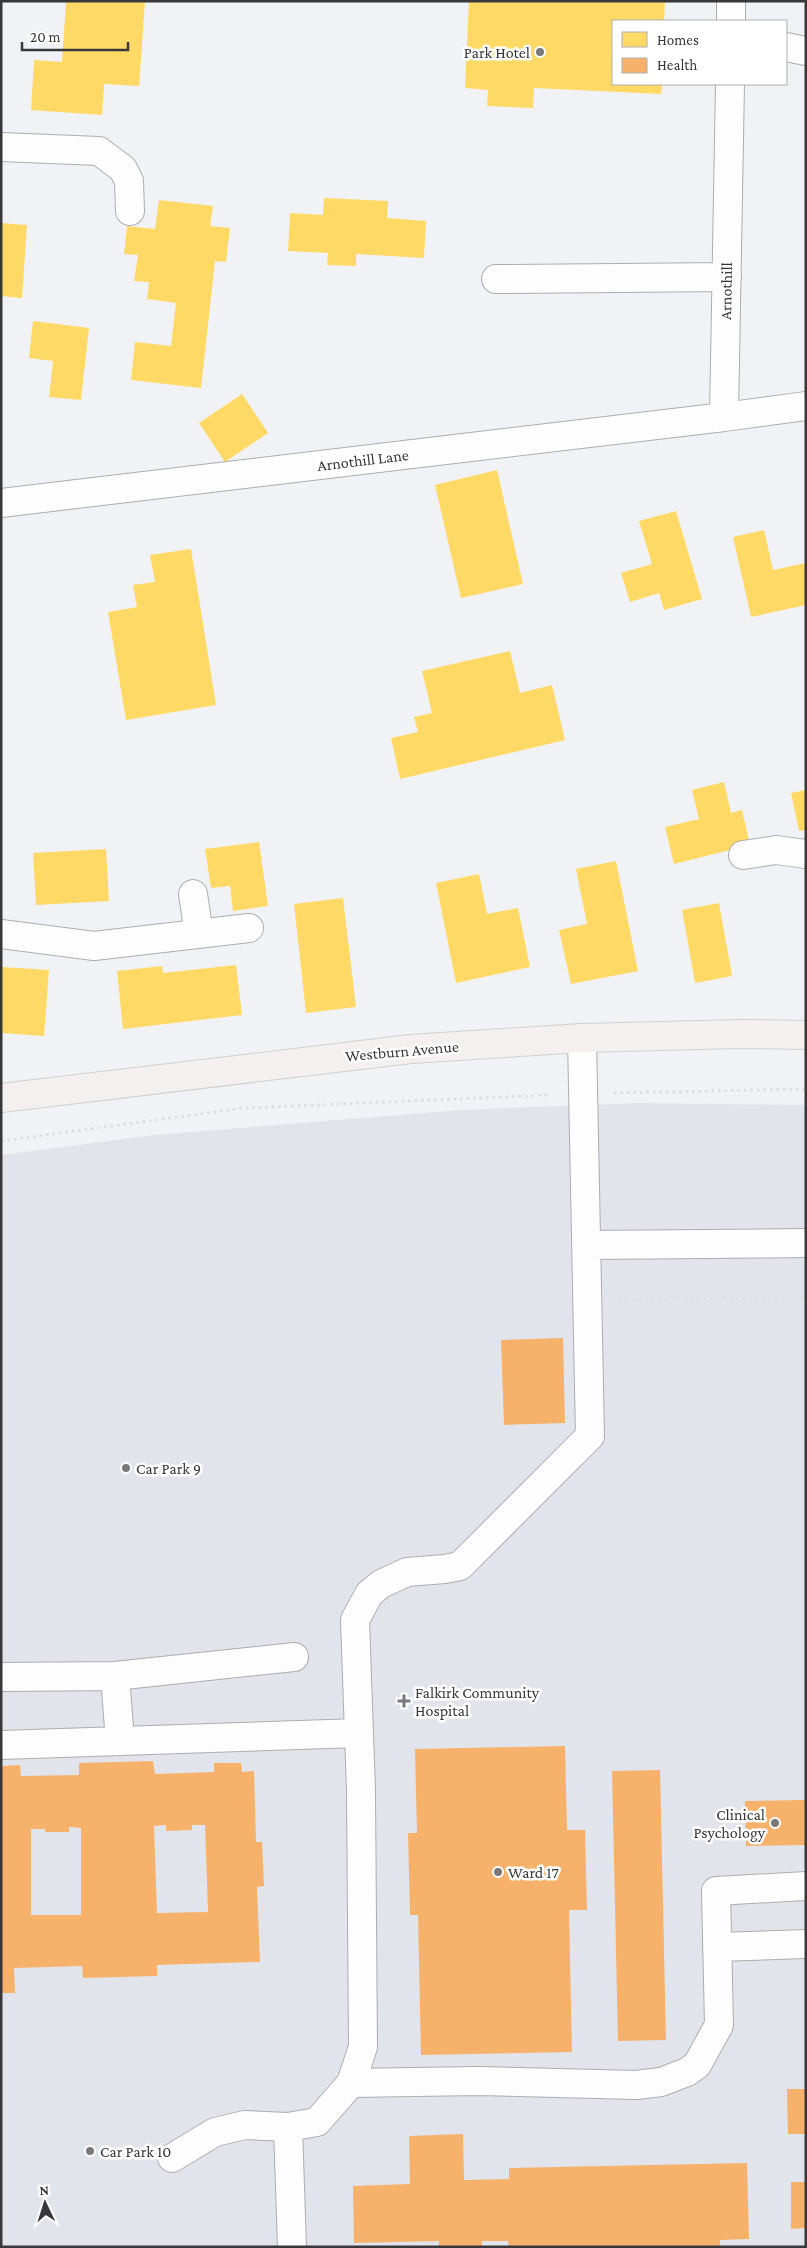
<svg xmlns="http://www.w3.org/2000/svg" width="807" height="2248" viewBox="0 0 807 2248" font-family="'Crimson Pro',serif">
<rect width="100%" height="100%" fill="#f1f2f5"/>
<path fill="#e2e4ec" d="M638 1103 806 1105V2247H1V1155L154 1135 460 1110Z"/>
<path fill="#ffd966" d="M66 1H145L139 86 104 84 102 115 31 110 34 60 62 62Z
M469 1H665L664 21H613V84H662L661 94 534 88 533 108 487 106 488 90 465 88Z
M324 198 388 201 387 218 426 221 424 258 356 254V266L327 265 328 253 288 251 290 213 323 215Z
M159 200 213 206 210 226 230 228 226 262 215 261 201 388 131 380 135 342 171 346 176 303 147 299 149 282 134 281 138 255 124 254 127 226 155 229Z
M1 223 27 225 22 298 1 296Z
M33 321 89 328 81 400 49 397 53 361 29 358Z
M242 394 268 433 225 462 199 423Z
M497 470 523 584 461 598 435 485Z
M676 511 702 599 664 610 659 593 630 602 621 573 652 564 639 521Z
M764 530 773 570 806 563V605L751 617 733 537Z
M191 549 216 705 126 720 108 612 137 607 133 585 155 582 150 555Z
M510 651 520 693 552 685 565 740 400 779 391 738 418 732 414 717 432 713 422 671Z
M724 782 731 813 742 810 750 845 674 864 665 827 699 819 692 790Z
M806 790V830L799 831 791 793Z
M259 842 268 906 233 911 230 886 211 888 205 849Z
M106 849 109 901 36 905 33 853Z
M616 861 638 971 571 984 559 930 587 924 576 869Z
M479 874 487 914 518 908 530 967 456 983 436 883Z
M343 898 356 1007 306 1013 294 904Z
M719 903 732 976 695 983 682 910Z
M236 965 242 1015 123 1029 117 971 162 966 163 973Z
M2 967 49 970 44 1036 1 1033Z"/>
<path fill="#f6b26b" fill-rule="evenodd" d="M563 1338 565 1423 504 1425 501 1340Z
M565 1746 567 1830H585L587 1910H569L572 2052 421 2055 418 1915H410L408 1833H417L415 1749Z
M153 1761 155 1774 214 1772V1763H241L242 1772 254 1771 256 1842H262L264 1886 257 1887 260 1962 157 1965V1976L83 1978 82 1966 14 1968 15 1993H1V1766L20 1765 21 1776 79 1775V1763ZM166 1825V1831L192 1830V1825H205L208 1912 157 1913 154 1826ZM69 1827 81 1828V1915H31V1829H45V1832H69Z
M660 1770 666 2040 618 2041 612 1771Z
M806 1800V1845L746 1846 745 1801Z
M787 2089H806V2134H788Z
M463 2134 464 2180 509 2179V2168L747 2163 749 2239 720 2240V2247H509L508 2241H482V2247H439V2241L354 2243 353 2186 410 2184 409 2136Z
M791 2182H806V2228L791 2229Z"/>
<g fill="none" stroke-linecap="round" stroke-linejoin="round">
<defs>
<path id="minor" d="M731 21V1
M786 47 806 51
M730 84 724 417 806 406
M1 147 99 151 123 169 129 181 130 211
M496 279 727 277
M1 503 724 417
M743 855 776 850 806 854
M193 894 199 934
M1 934 94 946 249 928
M587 1245 806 1243
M115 1676 120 1741
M1 1677 115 1676 294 1657
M1 1745 359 1733
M717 1947 806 1944
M351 2083 478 2081 636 2085 661 2082 687 2072 697 2065 719 2025 716 1891 806 1886
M288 2127 292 2247
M172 2158 215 2132 245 2125 288 2127 317 2122 351 2083 363 2047 361 1791 355 1620 369 1594 381 1584 407 1572 445 1569 460 1566 590 1436 582 1038"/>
<path id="major" d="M1 1098 411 1049 582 1038 740 1034 806 1035"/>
</defs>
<use href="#minor" stroke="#acadaf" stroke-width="30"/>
<use href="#major" stroke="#cfcfd0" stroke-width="30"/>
<path stroke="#dddede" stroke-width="3" stroke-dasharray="2.5 4" stroke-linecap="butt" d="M614 1093 806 1089
M1 1141 244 1108 550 1095
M619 1300 806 1298"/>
<use href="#minor" stroke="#fdfdfe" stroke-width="28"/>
<use href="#major" stroke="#f5f0f0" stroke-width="28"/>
</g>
<g fill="#79797b" stroke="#fff" stroke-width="2">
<circle cx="540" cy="52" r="5"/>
<circle cx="126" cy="1468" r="5"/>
<path d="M401.5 1693.5h5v5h5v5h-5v5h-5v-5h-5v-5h5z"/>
<circle cx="775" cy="1823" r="5"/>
<circle cx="498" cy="1872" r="5"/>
<circle cx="90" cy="2151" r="5"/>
</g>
<g text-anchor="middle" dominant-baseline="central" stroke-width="5" stroke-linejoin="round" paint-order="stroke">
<g font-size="16" fill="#38383a" stroke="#fff" text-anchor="start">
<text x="530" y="52" text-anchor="end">Park Hotel</text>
<text x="136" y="1468">Car Park 9</text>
<text x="415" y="1692">Falkirk Community<tspan x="415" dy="18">Hospital</tspan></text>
<text x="765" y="1814" text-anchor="end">Clinical<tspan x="765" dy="18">Psychology</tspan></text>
<text x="508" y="1872">Ward 17</text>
<text x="100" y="2151">Car Park 10</text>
</g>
<g font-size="16" fill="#38383a" stroke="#fff">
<text transform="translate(726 291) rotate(-89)">Arnothill</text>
<text transform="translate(363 460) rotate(-7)">Arnothill Lane</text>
<text transform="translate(402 1051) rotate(-5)">Westburn Avenue</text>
</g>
</g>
<rect width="807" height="2248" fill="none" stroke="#38383a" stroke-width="5"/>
<rect x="612" y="20" width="175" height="65" fill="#ffffff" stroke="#afafb0"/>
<rect x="622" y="32" width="25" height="15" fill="#ffd966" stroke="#afafb0"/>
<text x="657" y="45" font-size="15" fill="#38383a">Homes</text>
<rect x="622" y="58" width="25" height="15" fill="#f6b26b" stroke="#afafb0"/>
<text x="657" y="70" font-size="15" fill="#38383a">Health</text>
<g transform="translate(45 2203) rotate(356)" stroke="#ffffff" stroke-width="4" paint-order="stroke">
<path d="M0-4L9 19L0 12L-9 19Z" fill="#38383a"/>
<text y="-8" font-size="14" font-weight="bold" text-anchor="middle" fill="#38383a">N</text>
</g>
<path d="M22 42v8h106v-8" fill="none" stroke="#38383a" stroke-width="2.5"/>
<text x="30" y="42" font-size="15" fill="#38383a" stroke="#ffffff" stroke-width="4" paint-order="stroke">20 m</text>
</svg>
